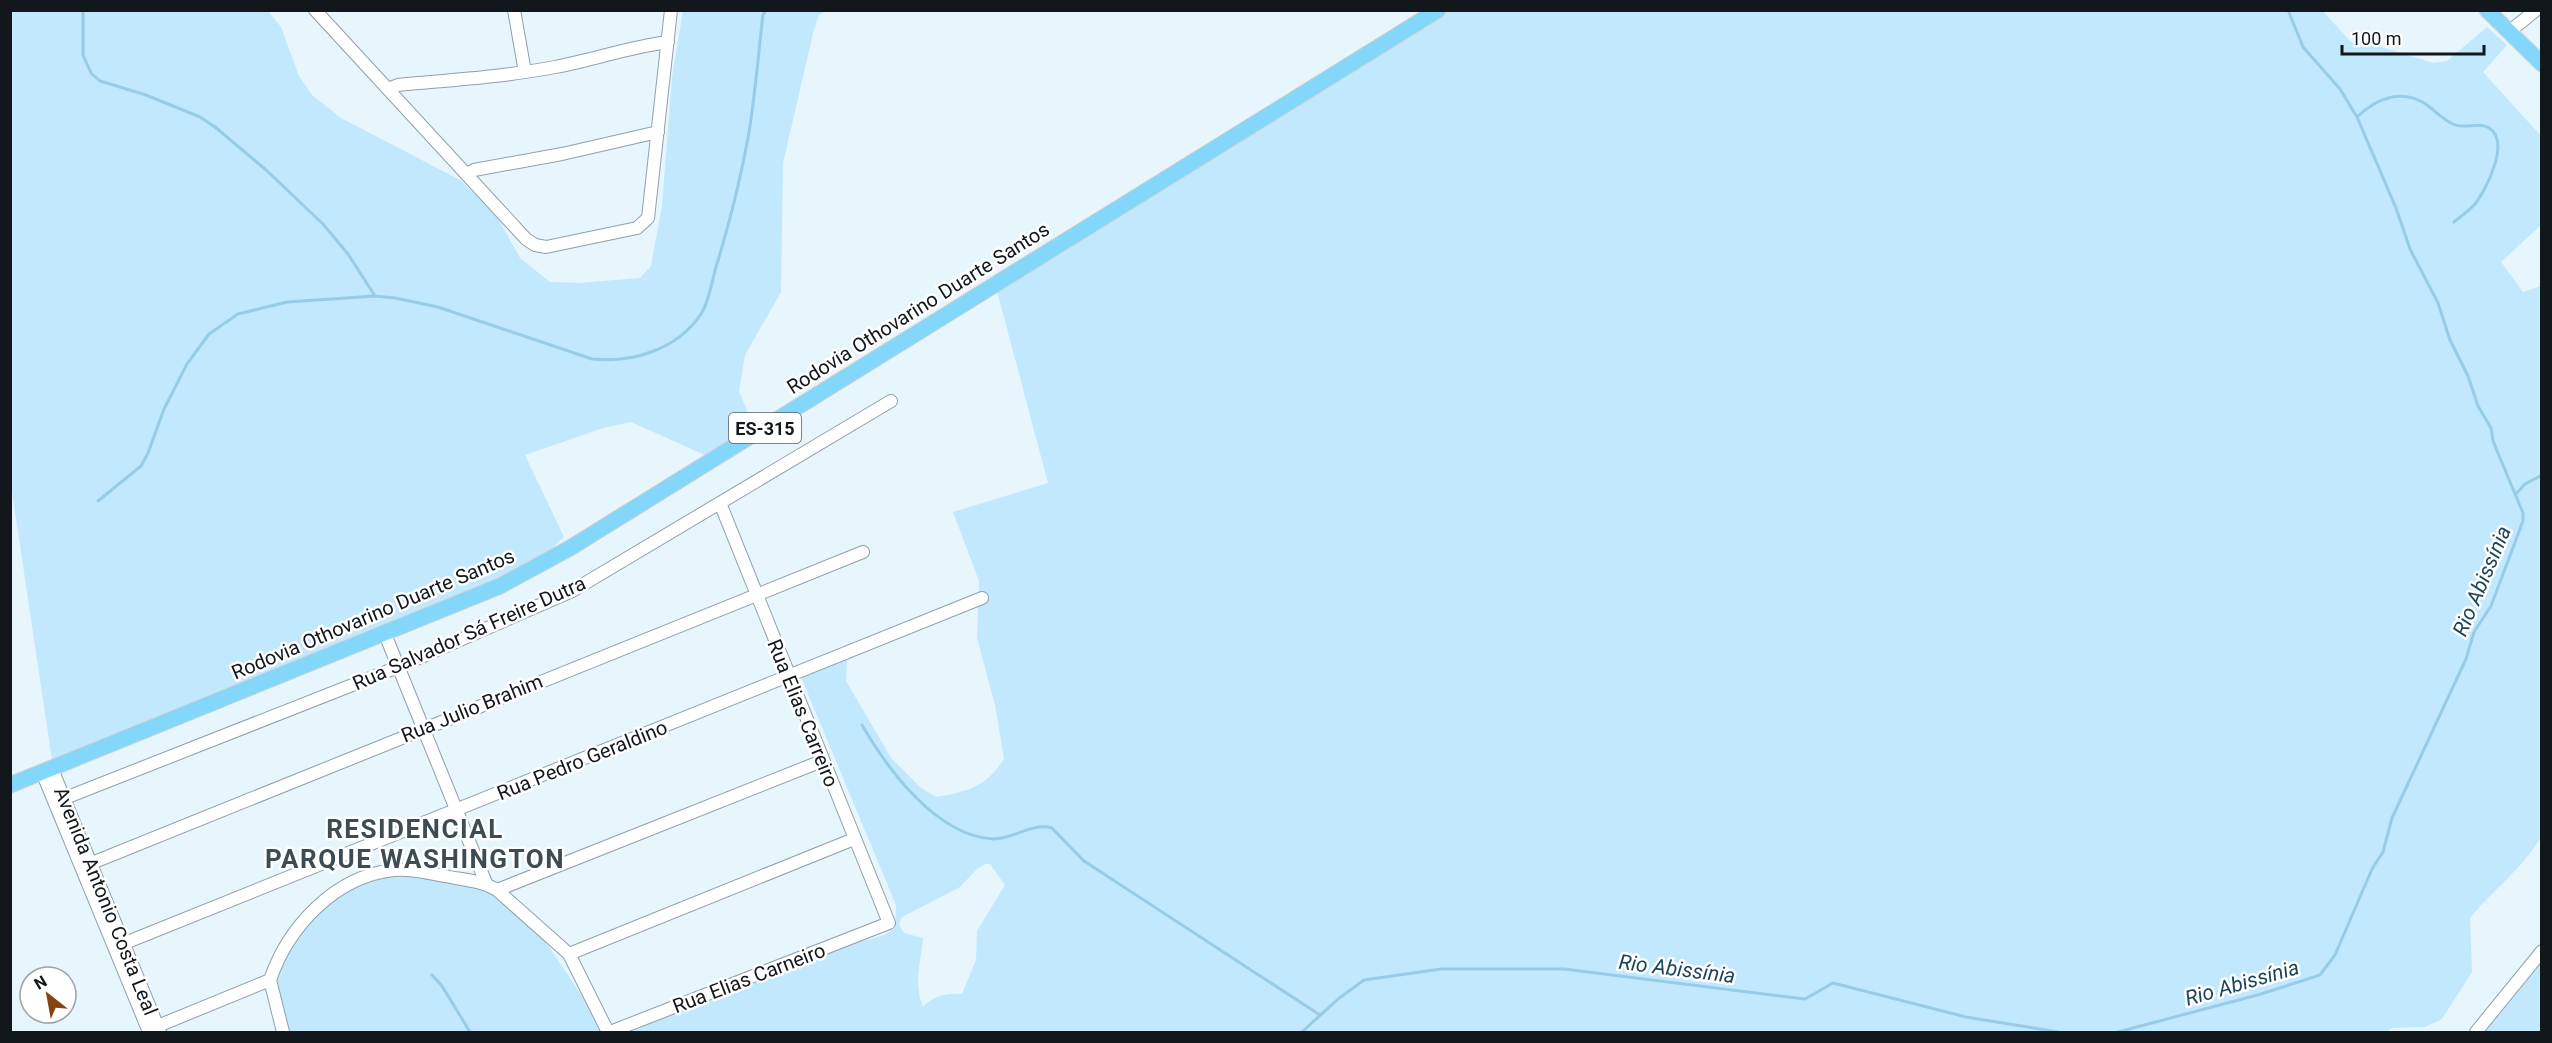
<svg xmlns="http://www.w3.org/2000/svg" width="2552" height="1043" viewBox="0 0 2552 1043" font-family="Roboto,sans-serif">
<rect width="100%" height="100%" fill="#e7f5fd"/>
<path fill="#c1e8fd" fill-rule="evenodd" d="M2322 10 2350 41 2362 47 2378 46 2434 63 2447 61 2487 27 2507 45 2483 72 2542 137 2541 225 2501 262 2523 292 2541 286V837C2523 868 2493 890 2470 918L2472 972 2442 1019 2425 1027 2392 1028 2386 1032H631L717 992 845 946 884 935 895 928 896 905 801 677 847 658 846 681 891 758 921 788 936 797C967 792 986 787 1004 759L995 705 977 638 979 581 953 512 1048 483 997 291 1449 11ZM985 864H990L1005 885 977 931 976 960 962 994C947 993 933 996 923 1007 913 982 921 963 923 938L904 933 899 924 902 917 960 887 975 871Z
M10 11H268L281 27 299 76 312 95 341 118 460 180 495 213 520 258 550 282 579 283 640 278 651 266 662 206 672 77 683 11H825L819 15 814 29 783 163 781 292 745 355 739 391 753 425 705 455 631 422 603 428 525 455 564 537 548 552 463 595 52 760 10 478Z
M404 876 474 884 503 900 543 938 588 1005 603 1032H285L273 997 277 962 295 936 337 896 365 880Z
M2541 962V1032H2482Z"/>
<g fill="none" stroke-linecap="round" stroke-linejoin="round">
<path stroke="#97cce8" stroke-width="3" d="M83 10V55L91 73 100 81 146 95 200 117 215 127 265 169 323 224 348 254 375 296
M2357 117C2377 98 2402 88 2427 105 2435 111 2444 120 2453 124 2465 130 2478 121 2489 128 2511 141 2486 190 2475 204 2469 211 2461 216 2454 222
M2516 494 2525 484 2542 475
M98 501 141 466 148 453 164 409 187 364 209 334 238 314 287 302 375 296 395 298 438 307 592 359C632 363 677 350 701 314 709 302 712 281 716 267 729 225 740 181 748 138 755 98 758 56 763 15L766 10
M862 725C888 770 937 836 993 839 1013 840 1031 822 1052 828L1084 861 1320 1015
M432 975 442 986 470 1032
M1302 1032 1338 999 1364 980 1441 969H1564L1805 999 1833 983 1966 1017 2058 1032
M2118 1032 2261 994 2320 975 2335 955 2372 869 2383 852 2392 818 2466 659 2474 632 2491 606 2523 521V513L2493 441 2491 428 2478 406 2468 376 2450 340 2438 303 2410 249 2396 208 2357 117 2340 89 2303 47 2288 10"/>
<defs>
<path id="minor" d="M315 10 526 239 535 245 546 247 637 228 648 218 671 10
M514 10 525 72
M2510 31 2536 10
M388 89 398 85C450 80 503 77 555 67 593 60 629 47 668 42
M466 174 474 170 562 154 658 132
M385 634 486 883
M52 769 160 1032
M42 772 149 1032
M55 802 398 667 572 591 891 401
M82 867 863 552
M497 890 822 761
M115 947 982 598
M569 954 854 839
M270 980 283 1032
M148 1030 270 980C288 927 335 876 394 870 411 868 428 873 445 876 463 880 481 880 497 890L569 954 608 1032
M610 1032 889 923 720 503
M2476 1032 2542 951"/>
<path id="major" d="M2487 10 2542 64
M10 785 500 586 570 548 1438 10"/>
</defs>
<use href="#minor" stroke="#8fa0a9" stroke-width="14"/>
<use href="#major" stroke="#cfd1d1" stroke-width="17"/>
<use href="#minor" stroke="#fff" stroke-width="12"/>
<use href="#major" stroke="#82d7fa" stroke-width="15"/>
</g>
<g text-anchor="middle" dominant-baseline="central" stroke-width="5" stroke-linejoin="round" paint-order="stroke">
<rect fill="#fff" stroke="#585d5f" stroke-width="1.5" x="729" y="413" width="72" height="30" rx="4.5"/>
<g font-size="18" font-weight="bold" fill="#11171a">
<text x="765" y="428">ES-315</text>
</g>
<g font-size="20" fill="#11171a" stroke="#fff">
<text transform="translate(918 308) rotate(-32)">Rodovia Othovarino Duarte Santos</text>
<text transform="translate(373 614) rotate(-23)">Rodovia Othovarino Duarte Santos</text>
<text transform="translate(469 633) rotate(-24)">Rua Salvador Sá Freire Dutra</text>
<text transform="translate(472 708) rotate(-22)">Rua Julio Brahim</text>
<text transform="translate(803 713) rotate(68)">Rua Elias Carreiro</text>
<text transform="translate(582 760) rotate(-22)">Rua Pedro Geraldino</text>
<text transform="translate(106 901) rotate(68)">Avenida Antonio Costa Leal</text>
<text transform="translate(749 978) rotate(-21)">Rua Elias Carneiro</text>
</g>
<g font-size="21" font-style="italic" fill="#1b465a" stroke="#fff">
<text transform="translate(2482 581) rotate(-67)">Rio Abissínia</text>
<text transform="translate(1677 969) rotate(7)">Rio Abissínia</text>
<text transform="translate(2242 983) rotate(-16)">Rio Abissínia</text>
</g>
<g font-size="26" font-weight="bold" letter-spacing="1.5" fill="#3d4c54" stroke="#fff">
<text x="415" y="829">RESIDENCIAL<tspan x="415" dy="30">PARQUE WASHINGTON</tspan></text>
</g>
</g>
<rect width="2552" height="1043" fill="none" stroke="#11171a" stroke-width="24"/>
<g transform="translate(48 995) rotate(329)"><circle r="28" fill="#ffffff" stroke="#a0a2a3" stroke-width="1.5"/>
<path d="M0-4.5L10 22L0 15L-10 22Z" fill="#854312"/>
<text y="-9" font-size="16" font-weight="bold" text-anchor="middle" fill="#11171a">N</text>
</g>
<path d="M2342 45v9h142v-9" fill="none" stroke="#11171a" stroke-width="3"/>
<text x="2351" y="45" font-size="18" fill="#11171a" stroke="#ffffff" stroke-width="4.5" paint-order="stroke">100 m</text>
</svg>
